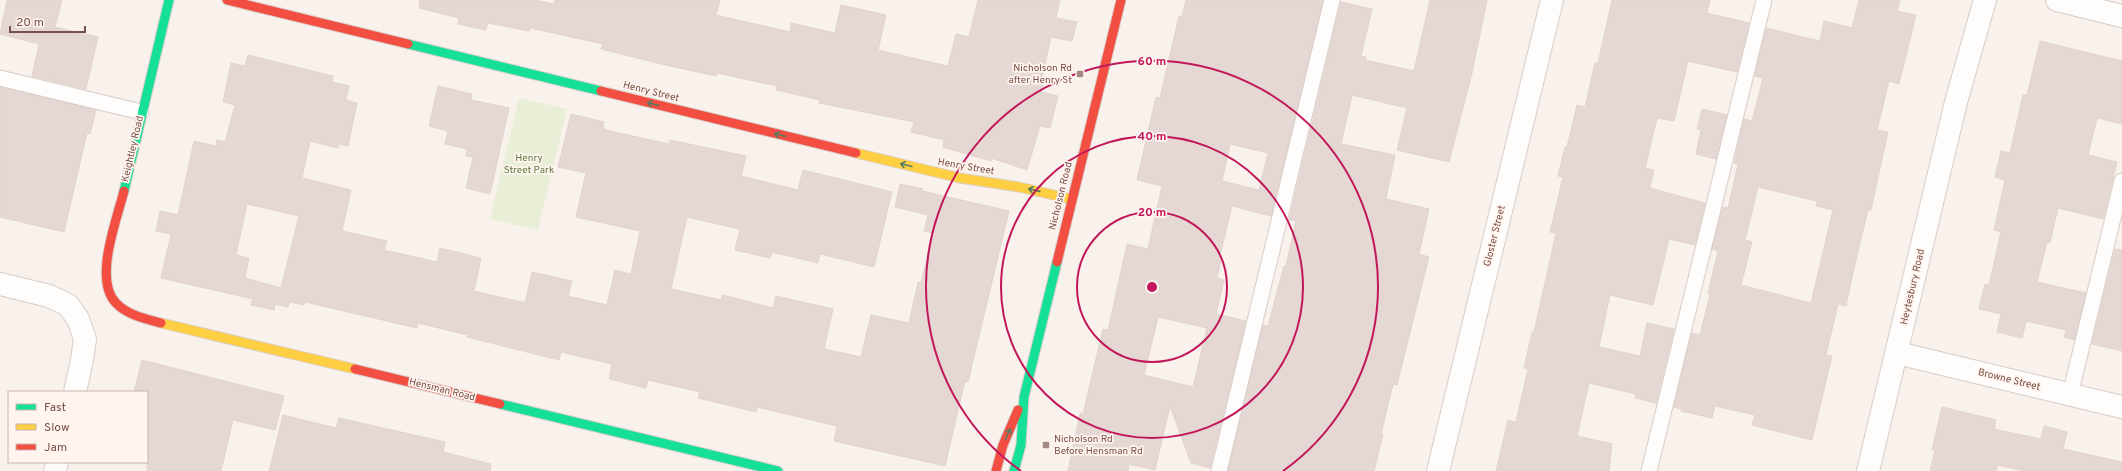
<svg xmlns="http://www.w3.org/2000/svg" width="2122" height="471" viewBox="0 0 2122 471" font-family="Overpass,sans-serif">
<rect width="100%" height="100%" fill="#f8f1ec"/>
<path fill="#e9eed6" d="M519 98 567 109 538 230 490 219Z"/>
<path fill="#e5d7d3" stroke="#e2d3ce" fill-rule="evenodd" d="M7 0H62L55 27 98 37 86 89 32 76 39 44 0 34Z
M420 0H534L554 4 555 0H720L716 15 790 32 791 23 835 33 841 5 886 15 878 50 948 66 956 34 969 37 978 0H1060L1056 18 1077 22 1072 41 1051 37 1041 83 1043 84 1041 92 1058 96 1050 128 1040 126 1027 170 991 158V161L943 147 944 140 911 132 914 122 819 103 820 100 776 90 777 86 717 73 716 76 657 63 601 49 603 44 530 28 529 31 488 23 486 30 458 24 459 18 419 8Z
M1186 0H1323L1271 216 1232 206 1219 260H1221L1217 278 1224 280 1216 314 1246 321 1210 468 1191 463 1170 406 1155 470 1129 464 1128 471H1068L1080 413 1083 414 1103 329 1108 330 1127 244 1148 249 1162 186 1137 180 1156 97 1160 98 1179 16 1182 17ZM1230 144 1268 153 1259 190 1222 181ZM1158 317 1207 328 1193 387 1144 375Z
M1430 0H1487L1472 73 1449 162 1397 150 1407 108 1352 95 1341 144 1395 155 1386 199 1429 209 1419 254 1429 257 1397 385 1393 384 1381 434 1383 435 1374 471H1228L1263 325 1268 326 1284 266H1286L1296 221 1289 220 1341 2 1372 9 1361 56 1366 57 1365 60 1414 71Z
M1612 0H1710L1707 13 1749 23 1737 72 1688 61 1674 121 1657 118 1645 168 1654 170 1650 188 1705 203 1695 245 1669 239 1653 305 1610 295 1599 347 1640 356 1647 323 1674 329 1656 403 1635 398 1636 394 1589 383 1577 436 1612 444 1609 471H1496L1508 420 1516 422 1528 369 1524 368 1532 332H1534L1556 233 1550 232 1563 177 1558 176 1565 147H1567L1577 105 1585 107 1595 63H1598Z
M1859 0H1900L1897 11 1916 15 1899 84 1889 81 1877 130 1888 132 1871 210H1868L1854 268 1846 306 1838 304 1826 355 1832 356 1812 440 1752 425 1755 415 1715 406 1712 418 1681 411 1682 409 1674 407 1692 333 1700 335 1710 294 1708 293 1718 251 1712 249 1723 207 1728 208 1738 164 1734 163 1744 119 1752 121 1763 78 1755 76 1766 28 1820 41 1824 21 1852 28ZM1758 187 1817 201 1816 206 1833 210 1811 303 1741 285 1752 242 1745 240Z
M2040 41 2122 61V124L2097 118 2088 155 2117 162 2103 219 2058 208 2050 243 2047 242 2037 282 2086 293 2074 340 2064 337 2066 330 2026 321 2022 338 1997 332 2001 314 1979 309 1985 284 1989 285 2001 232 1994 230 2005 180 1995 177 2001 151 2010 153 2023 95H2027Z
M248 55 333 76 332 82 349 86 346 100 357 103 348 146 339 144 338 148 310 141 302 178 351 190 342 231 387 241 384 250 437 262 440 248 481 258 474 291 525 303 532 272 572 281 568 296 607 305 615 270 631 274 640 231 576 217 586 173 558 167 571 114 604 122 603 128 610 131 669 144 670 140 746 156 741 176 798 190 803 170 892 192 874 267 820 254 818 263 772 252 770 258 735 250 740 229 687 217 671 289 721 300 723 295 773 308 776 296 833 309 824 349 861 357 871 315 909 323 918 282 921 283 933 233 924 231 928 215 895 207 900 184 923 189 922 191 1009 211 968 382 965 381 945 466 834 441 837 426 757 407 756 412 698 398 700 392 648 380 646 388 609 379 612 364 561 352 559 360 467 337 468 335 418 323 417 328 305 302 304 305 290 302 288 307 275 304 274 310 251 305 253 299 161 278 171 234 156 231 160 211 178 215 194 141 216 146 217 140 225 142 235 105 223 102 231 63 245 66ZM247 204 299 216 281 288 245 278 249 258 236 255Z
M438 86 472 94 471 100 509 108 490 194 466 188 473 157 466 156 467 149 445 144 448 131 429 126Z
M0 87 96 110 90 134 87 133 64 232 0 217Z
M1702 109 1727 115 1716 159 1696 154 1701 130 1697 129Z
M2115 249 2122 250V351L2092 344Z
M142 360 284 396 275 430 233 420 221 471H147V392H134Z
M1942 407 1996 420 1994 429 2041 439 2044 426 2067 432 2063 449 2122 462V471H2023L1998 465 1996 471H1930L1935 450H1932Z
M283 415 336 428 339 418 445 442 443 452 491 464 490 471H269Z"/>
<g fill="none" stroke-linecap="round" stroke-linejoin="round">
<defs>
<path id="lane" d="M0 78 141 112
M2070 395 2122 181
M1219 471 1332 0
M1649 471 1764 0"/>
<path id="street" d="M2057 0 2122 16
M0 284 49 296 68 305 78 319 85 339 82 360 75 392
M1897 353 2122 407
M55 471 57 462
M1438 471 1552 0
M1868 471 1956 102 1985 0"/>
<path id="fast" d="M408 44 601 91
M124 191 169 0
M500 404 778 471
M1014 471 1021 445 1024 397 1057 262"/>
<path id="slow" d="M856 153 960 178 1019 187 1071 199
M161 323 355 369"/>
<path id="jam" d="M227 0 408 44
M601 91 856 153
M124 191C117 219 93 280 116 303 127 315 146 319 161 323
M1057 262 1121 0
M355 369 500 404
M996 471 1003 445 1018 410"/>
</defs>
<use href="#lane" stroke="#d7ccc8" stroke-width="17"/>
<use href="#street" stroke="#d7ccc8" stroke-width="24"/>
<use href="#fast" stroke="#d9ceca" stroke-width="11"/>
<use href="#slow" stroke="#d9ceca" stroke-width="11"/>
<use href="#jam" stroke="#d9ceca" stroke-width="11"/>
<use href="#lane" stroke="#fefdfc" stroke-width="15"/>
<use href="#street" stroke="#fefdfc" stroke-width="22"/>
<use href="#fast" stroke="#16e098" stroke-width="9"/>
<use href="#slow" stroke="#ffcf43" stroke-width="9"/>
<use href="#jam" stroke="#f24e42" stroke-width="9"/>
</g>
<defs><path id="oneway-shaft" d="M-6 0H5M1.5-3L5.5 0L1.5 3" fill="none" stroke-width="1.6" stroke-linecap="round" stroke-linejoin="round"/></defs>
<g stroke="#5b7b61">
<use href="#oneway-shaft" transform="translate(653 104) rotate(-166)"/>
<use href="#oneway-shaft" transform="translate(780 135) rotate(-166)"/>
<use href="#oneway-shaft" transform="translate(906 165) rotate(-166)"/>
<use href="#oneway-shaft" transform="translate(1034 190) rotate(-167)"/>
<use href="#oneway-shaft" transform="translate(1008 434) rotate(-66)"/>
</g>
<g fill="none" stroke="#c2185b" stroke-width="2">
<circle cx="1152" cy="287" r="75"/>
<circle cx="1152" cy="287" r="151"/>
<path d="M1021 471A226 226 0 1 1 1283 471"/>
</g>
<g fill="#a58882" stroke="#fff5ee" stroke-width="1.5">
<rect x="1076" y="70" width="8" height="8" rx="2"/>
<rect x="1042" y="441" width="8" height="8" rx="2"/>
</g>
<g text-anchor="middle" dominant-baseline="central" stroke-width="3.5" stroke-linejoin="round" paint-order="stroke">
<g font-size="10" fill="#795049" stroke="#fff5ee" text-anchor="end">
<text x="1072" y="68">Nicholson Rd<tspan x="1072" dy="12">after Henry St</tspan></text>
<text x="1054" y="439" text-anchor="start">Nicholson Rd<tspan x="1054" dy="12">Before Hensman Rd</tspan></text>
</g>
<g font-size="10" fill="#795049" stroke="#fff5ee">
<text transform="translate(651 92) rotate(14)">Henry Street</text>
<text transform="translate(133 149) rotate(-77)">Keightley Road</text>
<text transform="translate(966 167) rotate(10)">Henry Street</text>
<text transform="translate(1061 196) rotate(-76)">Nicholson Road</text>
<text transform="translate(1495 236) rotate(-76)">Gloster Street</text>
<text transform="translate(1913 287) rotate(-77)">Heytesbury Road</text>
<text transform="translate(2009 380) rotate(14)">Browne Street</text>
<text transform="translate(442 390) rotate(14)">Hensman Road</text>
</g>
<g font-size="10" fill="#5c793e" stroke="#fff5ee">
<text x="529" y="158">Henry<tspan x="529" dy="12">Street Park</tspan></text>
</g>
</g>
<circle cx="1152" cy="287" r="6" fill="#c2185b" stroke="#fff5ee" stroke-width="2"/>
<g font-size="12" text-anchor="middle" font-weight="bold" fill="#c2185b" stroke="#fff5ee" stroke-width="3.5" stroke-linejoin="round" paint-order="stroke">
<text x="1152" y="65">60 m</text>
<text x="1152" y="140">40 m</text>
<text x="1152" y="216">20 m</text>
</g>
<rect x="8" y="391" width="140" height="72" fill="#fff5ee" stroke="#c9b3ac"/>
<rect x="16" y="404" width="20" height="6" fill="#16e098" stroke="#c9b3ac"/>
<text x="44" y="411" font-size="12" fill="#795049">Fast</text>
<rect x="16" y="424" width="20" height="6" fill="#ffcf43" stroke="#c9b3ac"/>
<text x="44" y="431" font-size="12" fill="#795049">Slow</text>
<rect x="16" y="444" width="20" height="6" fill="#f24e42" stroke="#c9b3ac"/>
<text x="44" y="451" font-size="12" fill="#795049">Jam</text>
<path d="M10 26v6h75v-6" fill="none" stroke="#795049" stroke-width="2"/>
<text x="16" y="26" font-size="12" fill="#795049" stroke="#fff5ee" stroke-width="3" paint-order="stroke">20 m</text>
</svg>
